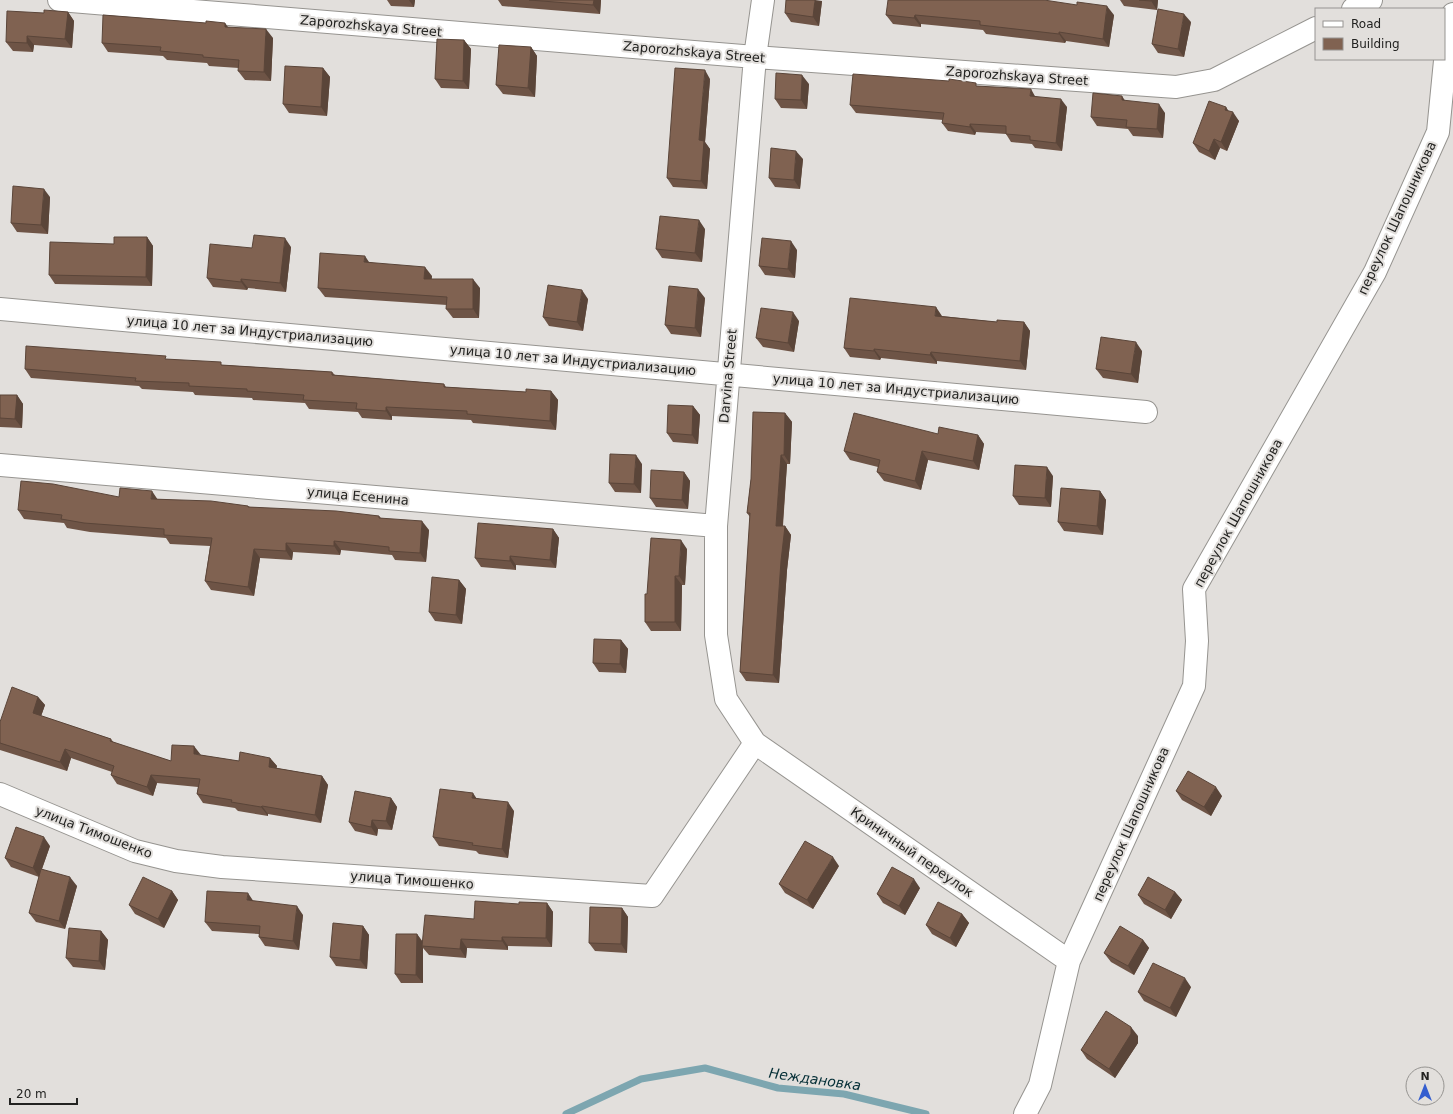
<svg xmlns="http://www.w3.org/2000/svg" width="1453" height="1114" viewBox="0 0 1453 1114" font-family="'DejaVu Sans',sans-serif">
<rect width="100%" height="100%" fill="#e2dfdc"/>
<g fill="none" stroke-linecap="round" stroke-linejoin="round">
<path stroke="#7da6b0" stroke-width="7" d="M566 1114 641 1079 705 1068 778 1088 844 1094 926 1114"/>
<defs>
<path id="street" d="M59 0 755 57 1176 87 1214 80 1316 28
M763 0 755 57 716 526V635L726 699 755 743 1069 961
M1353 9 1371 0
M0 309 1146 412
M0 465 716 526
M0 794 135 851 176 861 222 867 652 896 755 743
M1025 1114 1040 1085 1069 961 1194 686 1197 641 1194 589 1375 272 1438 132 1449 20 1453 14"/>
</defs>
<use href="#street" stroke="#969490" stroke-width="24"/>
<use href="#street" stroke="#fff" stroke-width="22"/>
</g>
<path fill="#6e5446" d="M387 0H415L414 7 391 6Z
M498 0H601L600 14 502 6Z
M1120 0H1158L1157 10 1124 6Z
M822 1 819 26 791 22 785 13Z
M68 12 74 21 72 48 34 45 33 52 13 51 6 42 44 13Z
M886 15H1114L1109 47 1066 41 1065 43 986 34 983 30 921 24V27L893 24Z
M1191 22 1184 57 1158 53 1152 44Z
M228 27 273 38 271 81 245 80 238 71 239 68 209 66 207 63 167 60 163 56 108 52 102 43Z
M464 40 471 49 469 89 441 88 435 79Z
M531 47 537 56 535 97 503 94 496 85Z
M323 68 330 77 327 116 289 113 283 104Z
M710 79 705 142 710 149 707 189 673 187 667 178Z
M809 84 807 109 781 108 775 99Z
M978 86 1035 96 1067 107 1062 151 1035 148 1032 144 1011 142 1006 134 976 132 975 135 948 131 942 123 943 120 856 113 850 105Z
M1125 101 1165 113 1163 138 1133 136 1128 129 1097 126 1091 117Z
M1226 107 1228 111 1239 121 1227 151 1220 148 1215 160 1199 152 1193 143Z
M803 159 800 189 775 187 769 178Z
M50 197 48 234 17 232 11 223Z
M705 229 702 262 662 258 656 249Z
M147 237 153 246 152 286 55 284 49 275Z
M291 247 286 292 248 288 247 290 213 287 207 278 252 248Z
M797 250 795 278 765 275 759 266Z
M369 262 432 276 431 279 480 288 479 318H453L446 309 447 305 325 297 318 288Z
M705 298 701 337 671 334 665 325Z
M588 299 583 331 549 326 543 317Z
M942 316 997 322H1024L1030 331 1026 370 937 361V364L881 358 880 360 850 357 844 348Z
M799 321 794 352 763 347 756 338Z
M1142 351 1138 383 1103 378 1096 369Z
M167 359 223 365 332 372 335 375 444 384 446 387 526 392 551 391 558 400 556 430 473 423 471 420 392 416V420L362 418 358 412 309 409 305 403 253 400 252 398 195 395 193 392 142 389 139 386 31 378 25 369Z
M0 395H17L23 404 22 428 0 427Z
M693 406 700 415 698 444 673 442 667 433Z
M785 413 792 422 790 464H787L783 526H785L791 535 787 570 779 683 746 681 740 672 750 517 747 513 751 479Z
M938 434 978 435 984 444 979 470 928 460 921 490 884 481 877 472 878 467 850 460 844 451Z
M642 464 641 493 615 492 609 483Z
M684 472 690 481 688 509 656 507 650 498Z
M1053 476 1051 507 1019 505 1013 496Z
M1100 491 1106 500 1103 535 1064 531 1058 522Z
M119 497 158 499 248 506 250 507 379 516 381 518 429 530 426 562 395 560 392 555 341 550 340 555 293 552 292 560 260 558 254 596 211 590 205 581 210 546 170 544 166 538 90 532 67 528 64 523 24 519 18 510Z
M553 529 559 538 556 568 516 565V570L481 567 475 558Z
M687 549 685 585H682L681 631H651L645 622 647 594Z
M459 580 466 589 462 624 435 621 429 612Z
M621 640 628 649 626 673 599 672 593 663Z
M38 697 45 705 41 716 111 739 114 743 171 761 200 755 239 761 270 758 277 766 276 768 322 776 328 785 321 823 268 814V816L238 811 235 808 203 803 197 794 198 787 157 783 153 796 117 784 111 775 112 772 71 758 67 771 0 750V722Z
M1176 791 1222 796 1211 816 1182 800Z
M391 798 397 807 392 830 378 829 377 836 355 831 349 822Z
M477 798 514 811 508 858 479 854 476 851 439 846 433 837Z
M50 846 42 869 77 886 65 929 36 922 29 913 40 873 39 877 11 867 5 858Z
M839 866 813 909 785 893 779 884Z
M920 888 905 915 883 903 877 894Z
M172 891 178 900 164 928 135 914 129 905Z
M1175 892 1182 900 1171 919 1144 904 1138 895Z
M253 901 303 915 299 950 265 946 259 937V934L212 931 205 922Z
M547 903 553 912 552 947 508 946V950L467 948 466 958 429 955 423 948V983H401L395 974 417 934 423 942 474 919 519 904Z
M622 908 628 917 627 953 595 951 589 943Z
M962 914 969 923 956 947 932 934 926 925Z
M363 926 369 935 367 969 336 966 330 957Z
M101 931 108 940 105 970 73 967 66 958Z
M1143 940 1149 948 1134 975 1111 962 1104 953Z
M1191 987 1176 1017 1144 1001 1138 992Z
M1138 1036V1043L1115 1078 1087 1059 1081 1050Z"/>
<path fill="#5a4539" d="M409 0H415L414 7Z
M594 0H601L600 14 593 5Z
M815 0 822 1 819 26 813 17Z
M1151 0H1158L1157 10 1151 1Z
M1107 6 1114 15 1109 47 1103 39Z
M68 12 74 21 72 48 65 39Z
M1184 14 1191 22 1184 57 1178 49Z
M915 15 921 24V27L914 18Z
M225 23 231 31 225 27Z
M266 29 273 38 271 81 264 72Z
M1059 32 1066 41 1065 43 1059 34Z
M27 36 34 45 33 52 27 43Z
M464 40 471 49 469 89 463 81Z
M531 47 537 56 535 97 528 88Z
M323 68 330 77 327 116 321 107Z
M705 70 710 79 705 142 710 149 707 189 701 181 699 140Z
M802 75 809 84 807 109 801 100Z
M1031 89 1036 98 1030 96Z
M1122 96 1128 105 1122 100Z
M1061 99 1067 107 1062 151 1056 143Z
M1159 104 1165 113 1163 138 1157 129Z
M1226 107 1231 115 1233 112 1239 121 1227 151 1221 142 1225 110Z
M970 124 976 132 975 135 970 127Z
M1214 139 1220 148 1215 160 1209 151Z
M796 151 803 159 800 189 794 180Z
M44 189 50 197 48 234 41 225Z
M699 220 705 229 702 262 695 253Z
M147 237 153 246 152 286 146 277Z
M285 238 291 247 286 292 280 283Z
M791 241 797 250 795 278 788 269Z
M365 256 371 265 364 262Z
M425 267 432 276 431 288 424 279Z
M241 279 248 288 247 290 241 282Z
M473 279 480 288 479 318 473 309Z
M698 289 705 298 701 337 695 328Z
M582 290 588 299 583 331 577 322Z
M936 307 942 316 941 325 935 316Z
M793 312 799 321 794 352 788 343Z
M1024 322 1030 331 1026 370 1020 361Z
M1136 342 1142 351 1138 383 1131 374Z
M874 349 881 358 880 360 874 351Z
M931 352 937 361V364L930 355Z
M551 391 558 400 556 430 550 421Z
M17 395 23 404 22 428 15 419Z
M693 406 700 415 698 444 692 435Z
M386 407 392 416V420L386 411Z
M785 413 792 422 790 464 784 455Z
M978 435 984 444 979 470 973 461Z
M922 451 928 460 921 490 915 481Z
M636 455 642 464 641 493 634 484Z
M781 455 787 464 782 534 776 526Z
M1047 467 1053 476 1051 507 1045 498Z
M684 472 690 481 688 509 682 500Z
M152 491 158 500 151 499Z
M1100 491 1106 500 1103 535 1097 526Z
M422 521 429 530 426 562 420 553Z
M785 526 791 535 787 570 779 683 773 675 781 561Z
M553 529 559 538 556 568 550 560Z
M681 540 687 549 685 585 679 576Z
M334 541 341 550 340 555 334 546Z
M286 543 293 552 292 560 286 551Z
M254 549 260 558 254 596 248 587Z
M510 556 516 565V570L510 561Z
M675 576 682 585 681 631 675 622Z
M459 580 466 589 462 624 456 615Z
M621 640 628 649 626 673 620 664Z
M38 697 45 705 39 722 33 713Z
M194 746 201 755 194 754Z
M65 749 71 758 67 771 60 762Z
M270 758 277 766 275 776 269 767Z
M151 775 157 783 153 796 147 787Z
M322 776 328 785 321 823 315 815Z
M1216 787 1222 796 1211 816 1204 807Z
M473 793 479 802 472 798Z
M391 798 397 807 392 830 386 821Z
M508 802 514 811 508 858 502 849Z
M262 806 268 814V816L261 807Z
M372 820 378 829 377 836 371 827Z
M44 837 50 846 39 877 33 868Z
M833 857 839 866 813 909 807 900Z
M70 877 77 886 65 929 59 921Z
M914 879 920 888 905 915 899 906Z
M172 891 178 900 164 928 158 919Z
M1175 892 1182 900 1171 919 1165 910Z
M248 893 254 902 247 900Z
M547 903 553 912 552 947 546 938Z
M297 906 303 915 299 950 293 941Z
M622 908 628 917 627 953 621 944Z
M962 914 969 923 956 947 950 938Z
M363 926 369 935 367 969 360 960Z
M101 931 108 940 105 970 99 961Z
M417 934 423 943 422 946 423 948V983L416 975Z
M502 937 508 946V950L502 941Z
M461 939 467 948 466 958 460 949Z
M1143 940 1149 948 1134 975 1128 966Z
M1185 978 1191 987 1176 1017 1170 1008Z
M1131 1027 1138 1036V1043L1115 1078 1109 1069Z"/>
<path fill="#806251" stroke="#5a4539" d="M529 0H594L593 5Z
M786 0H815L813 17 785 13Z
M888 0H1044L1077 5V2L1107 6 1103 39 1059 32V34L980 25V21L915 15 914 18 886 15Z
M1139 0H1151V1Z
M1158 9 1184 14 1178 49 1152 44Z
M44 10 68 12 65 39 27 36V43L6 42 7 11 44 13Z
M103 15 206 23V21L225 23V27L266 29 264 72 238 71 239 60 203 57V55L160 51 161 47 102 43Z
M437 39 464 40 463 81 435 79Z
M499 45 531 47 528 88 496 85Z
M285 66 323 68 321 107 283 104Z
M675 68 705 70 699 140 704 141 701 181 667 178Z
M776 73 802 75 801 100 775 99Z
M853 74 949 81V79L976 83V86L1031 89 1030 96 1061 99 1056 143 1030 140V136L1006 134V126L970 124V127L942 123 944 113 850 105Z
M1093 93 1122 96V100L1159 104 1157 129 1126 127 1127 120 1091 117Z
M1209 101 1226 107 1225 110 1233 112 1221 142 1214 139 1209 151 1193 143Z
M771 148 796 151 794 180 769 178Z
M13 186 44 189 41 225 11 223Z
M660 216 699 220 695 253 656 249Z
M254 235 285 238 280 283 241 279V282L207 278 210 244 252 248Z
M114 237H147L146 277 49 275 50 242 114 244Z
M762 238 791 241 788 269 759 266Z
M320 253 365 256 364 262 425 267 424 279H473V309H446L447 297 318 288Z
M548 285 582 290 577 322 543 317Z
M669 286 698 289 695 328 665 325Z
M850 298 936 307 935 316 997 322V320L1024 322 1020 361 931 352 930 355 874 349V351L844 348Z
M761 308 793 312 788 343 756 338Z
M1101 337 1136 342 1131 374 1096 369Z
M26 346 166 356 165 359 221 362V365L332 372V375L444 384V387L526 392V389L551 391 550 421 467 414V411L386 407V411L356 409 357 403 303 400 304 395 247 391V389L189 386V383L135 381 136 378 25 369Z
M0 395H17L15 419 0 418Z
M668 405 693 406 692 435 667 433Z
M753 412 785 413 784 455H781L776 526H785L781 561 773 675 740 672 750 513H747L751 479Z
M854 413 938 434 939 427 978 435 973 461 922 451 915 481 877 472 880 460 844 451Z
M610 454 636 455 634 484 609 483Z
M1015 465 1047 467 1045 498 1013 496Z
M651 470 684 472 682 500 650 498Z
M21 481 53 484 119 497 120 488 152 491 151 499 211 501 248 506V507L336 511 379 516V518L422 521 420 553 389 551V547L334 541V546L286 543V551L254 549 248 587 205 581 212 538 164 535V529L84 523 61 519 62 515 18 510Z
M1061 488 1100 491 1097 526 1058 522Z
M478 523 553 529 550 560 510 556V561L475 558Z
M651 538 681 540 679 576H675V622H645V594H647Z
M432 577 459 580 456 615 429 612Z
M594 639 621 640 620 664 593 663Z
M12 687 38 697 33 713 111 739 110 741 171 761 172 745 194 746V754L239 761 240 752 270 758 269 767 322 776 315 815 262 806 261 807 231 802 232 800 197 794 200 779 151 775 147 787 111 775 114 766 65 749 60 762 0 743V722Z
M1188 771 1216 787 1204 807 1176 791Z
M440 789 473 793 472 798 508 802 502 849 472 845 473 843 433 837Z
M355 791 391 798 386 821 372 820 371 827 349 822Z
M16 827 44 837 33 868 5 858Z
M805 841 833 857 807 900 779 884Z
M892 867 914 879 899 906 877 894Z
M41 869 70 877 59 921 29 913Z
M143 877 172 891 158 919 129 905Z
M1148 877 1175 892 1165 910 1138 895Z
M207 891 248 893 247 900 297 906 293 941 259 937 260 926 205 922Z
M475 901 519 904V902L547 903 546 938 502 937V941L461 939 460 949 422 946 425 915 474 919Z
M938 902 962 914 950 938 926 925Z
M590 907 622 908 621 944 589 943Z
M333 923 363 926 360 960 330 957Z
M1120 926 1143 940 1128 966 1104 953Z
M69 928 101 931 99 961 66 958Z
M396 934H417L416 975 395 974Z
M1153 963 1185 978 1170 1008 1138 992Z
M1106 1011 1131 1027V1034L1109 1069 1081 1050Z"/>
<g text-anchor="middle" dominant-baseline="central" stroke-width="4" stroke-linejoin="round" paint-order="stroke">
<g font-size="13" fill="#232321" stroke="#e2dfdc">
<text transform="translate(371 26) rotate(5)">Zaporozhskaya Street</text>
<text transform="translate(694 52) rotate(5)">Zaporozhskaya Street</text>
<text transform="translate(1017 76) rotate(4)">Zaporozhskaya Street</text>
<text transform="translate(1397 218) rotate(-65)">переулок Шапошникова</text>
<text transform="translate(250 331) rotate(5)">улица 10 лет за Индустриализацию</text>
<text transform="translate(573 360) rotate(5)">улица 10 лет за Индустриализацию</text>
<text transform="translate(728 376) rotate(-85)">Darvina Street</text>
<text transform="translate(896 389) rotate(5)">улица 10 лет за Индустриализацию</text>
<text transform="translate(358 496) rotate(5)">улица Есенина</text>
<text transform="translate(1238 513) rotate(-61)">переулок Шапошникова</text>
<text transform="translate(1131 824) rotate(-66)">переулок Шапошникова</text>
<text transform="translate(94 832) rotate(21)">улица Тимошенко</text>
<text transform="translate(912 852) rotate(35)">Криничный переулок</text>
<text transform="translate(412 880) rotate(4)">улица Тимошенко</text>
</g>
<g font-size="14" font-style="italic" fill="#052f37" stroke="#e2dfdc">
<text transform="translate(815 1079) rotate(8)">Неждановка</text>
</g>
</g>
<rect x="1315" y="8" width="130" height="52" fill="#e2dfdc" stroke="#969491"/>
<rect x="1323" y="21" width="20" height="6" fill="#ffffff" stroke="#969491"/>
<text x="1351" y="28" font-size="12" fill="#232321">Road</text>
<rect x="1323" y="38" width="20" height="12" fill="#806251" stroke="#969491"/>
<text x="1351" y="48" font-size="12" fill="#232321">Building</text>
<g transform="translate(1425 1086)"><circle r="19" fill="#e2dfdc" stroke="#969491"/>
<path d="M0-3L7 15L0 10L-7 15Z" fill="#355ecf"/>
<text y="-6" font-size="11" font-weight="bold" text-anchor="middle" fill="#232321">N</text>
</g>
<path d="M10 1098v6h67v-6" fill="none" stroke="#232321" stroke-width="2"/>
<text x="16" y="1098" font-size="12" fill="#232321" stroke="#e2dfdc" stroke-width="3" paint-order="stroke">20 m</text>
</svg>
